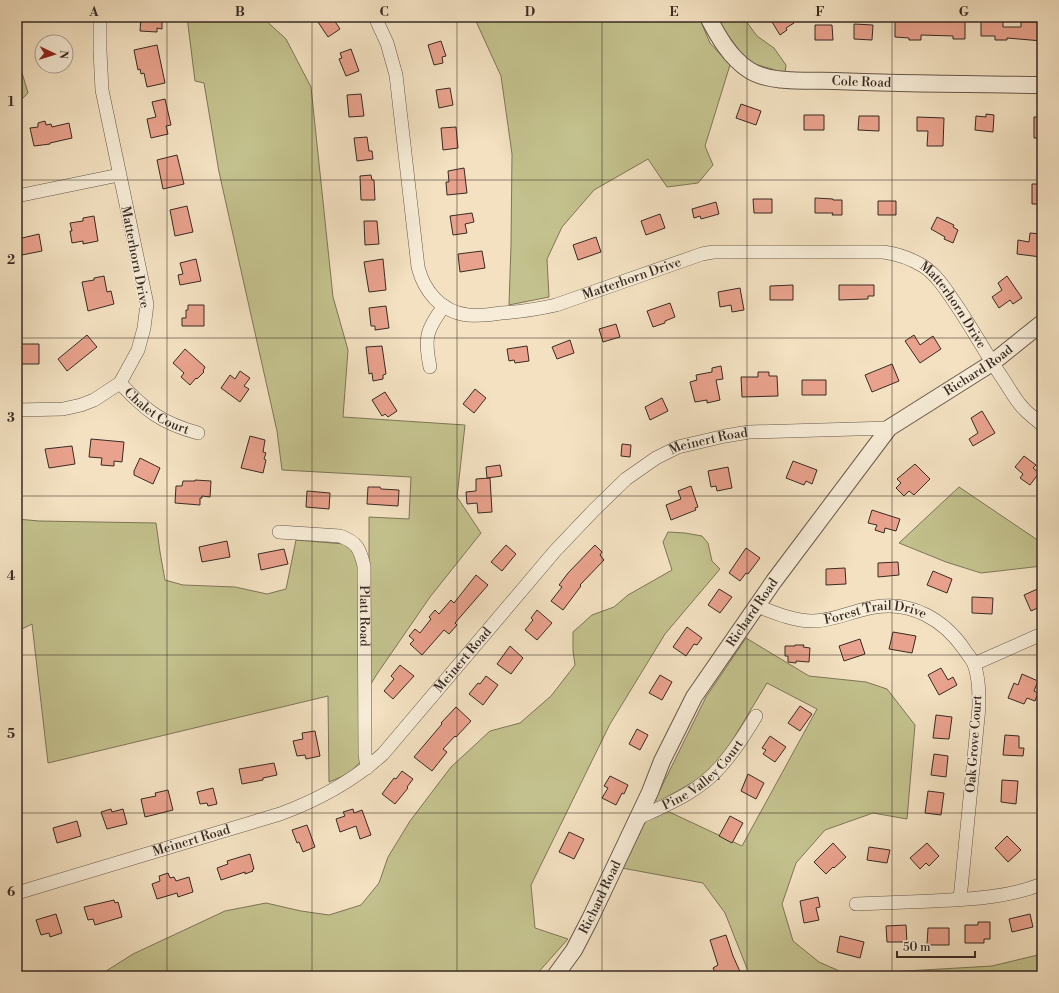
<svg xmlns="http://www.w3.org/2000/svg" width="1059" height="993" viewBox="0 0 1059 993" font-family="'Libre Bodoni',serif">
<rect width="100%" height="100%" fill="#f3e1c1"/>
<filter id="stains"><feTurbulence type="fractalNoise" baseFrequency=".005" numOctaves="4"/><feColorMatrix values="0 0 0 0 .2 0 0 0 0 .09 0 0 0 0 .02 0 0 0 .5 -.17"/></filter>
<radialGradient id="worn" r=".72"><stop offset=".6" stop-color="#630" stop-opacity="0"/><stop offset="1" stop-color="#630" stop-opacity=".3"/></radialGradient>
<path fill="#c3c18d" stroke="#7e7658" d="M187 17H262L286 39 311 87 333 297 348 350 343 417 465 425 457 497 481 533 430 597 377 674 369 687V517L409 519 411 477 282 470 277 431 219 172 204 83 195 81Z
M474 17H699L710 43 730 65 705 146 713 165 698 183 667 187 648 159 594 190 562 227 547 259 549 297 509 305 511 245 512 154 501 76Z
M717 17H743L757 36 774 48 786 65 785 73 748 62 724 30Z
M17 61 20 66 28 93 17 104Z
M959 487 1042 543V566L981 573 946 562 899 543Z
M17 519 39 521 156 523 160 552 165 580 183 585 235 587 267 594 286 589 296 540 344 544 356 554 362 570 360 762 350 773 329 782 328 696 48 763 32 624 22 629 17 622Z
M668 532 685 533 702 536 708 543 712 561 720 569 665 634 610 724 531 885 535 928 568 939 535 976H101L103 973 133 954 225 911 266 903 301 911 329 915 361 905 379 883 388 857 410 821 451 767 490 731 520 723 551 696 575 665 573 651V632L592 615 614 607 628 595 672 570 663 542Z
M746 638 809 676 866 682 887 689 915 725 907 819 873 813 825 830 796 863 782 904 793 941 819 962 851 976H750L725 913 703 883 622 868 639 825 665 810 742 846 817 709 767 683 718 764 695 781 658 802 655 800 706 697Z
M1042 954V976H852L889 972 992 966Z"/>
<path fill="#e9a28d" stroke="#392b23" d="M141 17H157V21H162V29L157 28V32L140 31Z
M325 17H332L340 29 328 37 318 22Z
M769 17H790L794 23 786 28 787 30 780 35Z
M954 17H965V39H953V36L921 35V40H909V38L895 37V21H954Z
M981 21H1003V27H1021V22H1042V41L1007 38V40H995V36H981Z
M854 24 873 25 872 40 854 39Z
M815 25H832L833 40H815Z
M441 41 446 56 442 57 443 63 434 65 428 45Z
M157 45 165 83 147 87 144 73 141 74 140 69 138 70 134 50Z
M351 49 359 71 346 76 339 59 342 58 340 53Z
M450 88 453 105 439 108 436 90Z
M361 94 364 116 349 117 347 95Z
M165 99 171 125 166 126 168 134 151 138 147 119 156 117 152 102Z
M741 104 761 111 756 125 736 118Z
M986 114 994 115 993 132 975 130 976 116 986 117Z
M804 115H824V130H804Z
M859 116H879V131L858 130Z
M917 117 944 118 943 146H927L928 131H917Z
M1034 117H1042V138H1034Z
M45 121 46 125 51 124 52 127 69 123 72 138 50 143V144L34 146 30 128 38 127V123Z
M456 127 458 148 443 150 441 128Z
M367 137 369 151H372L373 159 357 161 354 138Z
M177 155 184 184 163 189 157 160Z
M464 168 467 193 447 195 446 182H449L448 171Z
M371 175 372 180H374L375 200H361L360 176Z
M1032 184H1042V204H1032Z
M815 198 833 199V200H842V215H832L833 213H815Z
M753 199H772V213H754Z
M878 201H896V215H878Z
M716 202 719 214 701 219 700 216 694 218 692 209Z
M187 206 193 232 175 236 170 210Z
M472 213 474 222 465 224 467 233 453 235 450 216Z
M660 214 665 228 646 235 641 221Z
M94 216 98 241 83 244V241L72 243 70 231H72L70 223 83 221V218Z
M937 217 954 225 953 227 958 230 953 243 944 239 945 237 931 229Z
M364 221H377L379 244 365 245Z
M1030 233 1042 234 1041 257 1017 254 1018 240 1029 242Z
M39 234 42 251 22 255 18 239Z
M596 237 601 252 578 260 573 245Z
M482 251 485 268 460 272 458 254Z
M196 259 201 281 180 285 178 275 183 274 180 263Z
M383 259 386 290 369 292 364 262Z
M104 276 107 292 111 291 114 304 88 311 82 282 94 280V278Z
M1007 276 1022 298 1013 304 1010 300 999 308 992 297 1002 290 998 283Z
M793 285V300H770V286Z
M839 285H874V296H868V299L839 300Z
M740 288 744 310 732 312 731 305 720 307 718 292Z
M670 303 675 317 665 321V323L653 327 647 311Z
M188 305H204V326H182V318H186V310H188Z
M386 306 389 328 375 330V326H371L369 308Z
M616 324 620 337 603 342 599 329Z
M87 335 97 347 67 371 58 359Z
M914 335 920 345 933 336 941 349 920 363 905 341Z
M570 340 574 353 557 359 552 347Z
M17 344H39V364H17Z
M382 346 386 374 383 375V379L373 381 372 373 369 374 366 347Z
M527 346 529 361 515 363 514 360 509 361 507 349Z
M185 349 205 367 203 371 204 372 197 379 196 378 190 385 181 377 184 373 173 363Z
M892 364 899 381 872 392 865 375Z
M721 366 723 379 716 380 720 400 707 403V400L695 402 690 382 697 380 696 375 712 372V368Z
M240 371 250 378 244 386 249 389 240 402 221 388 230 375 235 379Z
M758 372H769V376H777L778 396 742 397 741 377H758Z
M802 380H826V395H802Z
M475 389 486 398 474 413 463 404Z
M385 392 397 411 388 417 385 414 382 416 372 400Z
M662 398 668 411 650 420 645 407Z
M982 411 995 433 973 446 969 439 978 433 971 418Z
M250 436 265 440 263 452 266 453 264 459 266 460 263 473 241 468Z
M91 439 124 442 122 462 114 461V466L101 465 102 458 89 457Z
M622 444 631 445 630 457 621 456Z
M72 446 75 464 49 468 45 449Z
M1024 456 1036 465 1033 468 1039 473 1030 485 1020 478 1023 474 1015 467Z
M140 458 160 468 153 484 134 475V471Z
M793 461 817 470 812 484 806 481 804 485 786 478Z
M915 464 930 479 914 495 909 491 904 496 896 488 901 483 897 479Z
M500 465 502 476 487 478 486 467Z
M728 467 732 488 717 491 716 486 711 487 708 471Z
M490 478 492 512 478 513 477 503 467 504 466 492 476 491V479Z
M195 480 211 481 210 497 202 496V498H200V505L175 503 176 486H182L183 481H195Z
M691 486 698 507 695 508 696 510 671 520 666 505 681 499 678 491Z
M368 487H380L381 489 399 490 398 506 367 504Z
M307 491 330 493 329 509 306 507Z
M872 510 900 519 896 531 885 528 884 533 875 530 877 525 868 523Z
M227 541 230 557 202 562 199 547Z
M506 545 516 554 502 571 491 562Z
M595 545 602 552 600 555 604 560 580 585 581 586 563 610 551 601 562 587 559 585 568 573Z
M746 548 760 558 748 574 746 573 740 581 729 573Z
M284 549 288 564 261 570 258 554Z
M898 562 899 575 878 577V563Z
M845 568 846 584 826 585V569Z
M933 571 952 579 947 593 927 585Z
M476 575 488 585 455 623 457 625 449 634 444 630 422 655 410 644 414 640 409 636 415 629 420 633 431 619 429 617 435 610 439 614 451 600 454 603Z
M1042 587V606L1031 611 1024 595Z
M719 589 732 597 720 613 708 605Z
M972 597 993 598 992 614 972 613Z
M537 610 552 623 537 640 525 630 533 620 531 618Z
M687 627 702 638 697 645 694 644 686 656 673 647Z
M893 632 916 636 912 653 889 649Z
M860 639 865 654 844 661 839 646Z
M795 645H804L803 647 810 648 809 662 796 661V663L788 662V656H785V646H795Z
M510 646 523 658 511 674 497 664Z
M400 665 414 676 393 699 384 691 394 679 391 676Z
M941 668 948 680 953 677 957 685 939 695 928 675Z
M1022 674 1038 681 1034 691 1038 693 1035 701 1027 698 1024 704 1008 698 1014 683 1018 685Z
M660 675 672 682 662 700 649 693Z
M486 676 498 685 483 705 469 694 478 683 480 684Z
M800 706 812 714 800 731 788 723Z
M456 707 471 721 456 737 455 736 443 749 447 752 432 771 414 757 442 724 441 723Z
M936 715 952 717 949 739 933 738Z
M637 729 648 735 640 750 629 744Z
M315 731 320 756 306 759 305 755 297 756 293 741 303 739 302 733Z
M1005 735 1019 736V748H1024L1023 756 1003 755Z
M770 736 786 747 775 762 763 754 766 750 762 748Z
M934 754 948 756 946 777 931 775Z
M274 763 277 775 263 778V780L242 784 239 769Z
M402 771 413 779 407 787 408 788 395 804 382 794 394 778 396 779Z
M748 774 764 783 756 799 741 791Z
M610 776 628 785 624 794 622 793 616 805 602 798 608 788 604 786Z
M1002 780 1018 781 1016 804 1001 802Z
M213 788 217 804 208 806 207 803 200 804 197 792Z
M168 790 173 810 145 817 141 799 156 796 155 793Z
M928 791 944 793 941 815 925 813Z
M111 809 112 812 123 809 127 824 107 829 101 812Z
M353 809 354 813 362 810 371 835 360 839 356 826 340 832 336 819 345 816 343 812Z
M730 816 743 823 732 843 719 836Z
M77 821 81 836 57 843 53 828Z
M307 825 315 847 303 852 299 842 297 843 292 830Z
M569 832 584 839 574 859 559 852Z
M1007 836 1021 850 1008 862 995 848Z
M833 843 846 857 834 868 833 867 826 874 814 862Z
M927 843 939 856 929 866 926 863 920 869 910 858Z
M869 847 890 850 887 863 867 860Z
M250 854 254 869 252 870 253 871 245 874V872L221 880 217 868 228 864 227 861Z
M168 873 170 878 174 877 176 881 189 877 193 892 178 897 177 893 157 899 152 884 160 881 159 876Z
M818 897 820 907 816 908 819 920 804 923 800 901Z
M114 900 115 903 118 902 122 917 95 925 93 919 88 920 84 907Z
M56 914 62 933 50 937 49 933 41 935 36 920Z
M1030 914 1033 927 1012 932 1009 919Z
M978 922H990V939H984V943H965V925H978Z
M906 925 907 942H887L886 926Z
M928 928H949V945H927Z
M726 935 733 956 742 976H717L713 968 718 965 710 940Z
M840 936 864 942 860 958 837 952Z"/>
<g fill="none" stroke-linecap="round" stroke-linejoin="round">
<defs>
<g id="minor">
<path id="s1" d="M375 17 387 43 396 75 418 267C424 291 441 312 468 315 479 316 490 315 501 313 520 312 538 309 556 305L702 254 713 252H883C899 254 910 258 923 266 937 275 946 290 955 303 972 328 986 354 1003 379 1010 389 1016 402 1026 411 1031 416 1037 420 1042 425"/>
<path d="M17 196 119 175"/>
<path d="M430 367C424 338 426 330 444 306"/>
<path id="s2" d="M120 383C145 410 161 423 198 433"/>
<path d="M17 410 63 409 81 405 94 400 120 383 138 350 144 328 147 304 102 90 100 51V17"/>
<path id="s3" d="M279 532 340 536C357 542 360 549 364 566L365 754 367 768"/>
<path id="s4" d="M757 606C775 613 794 621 813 621 834 621 854 610 875 607 912 601 944 620 964 649 967 654 972 659 974 664 979 678 979 693 979 707L960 899"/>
<path d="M974 664 1042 634"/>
<path id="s5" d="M636 819C666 805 699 792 720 767 734 752 745 734 756 716"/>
<path id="s6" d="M17 893 280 814C318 800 353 781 383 754L555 551 594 510 626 479 656 458 678 447 725 436 749 432 889 428"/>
<path d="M856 904C882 903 907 902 933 901 970 899 1007 898 1042 884"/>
</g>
<g id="tertiary">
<path id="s7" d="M708 17C718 36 730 58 749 70 770 84 810 80 835 81 904 84 973 84 1042 85"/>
<path id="s8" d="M555 976 574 950 590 919 650 792 662 761 694 697 774 581 889 428 992 363 1042 323"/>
</g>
</defs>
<use href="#minor" stroke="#68584a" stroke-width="14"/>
<use href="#tertiary" stroke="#68584a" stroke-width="18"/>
<use href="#minor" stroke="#f7ecd7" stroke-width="13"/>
<use href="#tertiary" stroke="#f7ecd7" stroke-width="16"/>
</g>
<path fill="none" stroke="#392b23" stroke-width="1" stroke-opacity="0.55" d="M167 17V976M312 17V976M457 17V976M602 17V976M747 17V976M892 17V976M17 180H1042M17 338H1042M17 496H1042M17 655H1042M17 813H1042"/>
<g text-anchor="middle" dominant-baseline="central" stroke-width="3" stroke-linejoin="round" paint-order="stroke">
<g font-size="13" fill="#392b23" stroke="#f7ecd7">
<text stroke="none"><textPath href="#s7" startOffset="182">Cole Road</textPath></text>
<text transform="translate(135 257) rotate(79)">Matterhorn Drive</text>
<text stroke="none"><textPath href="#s1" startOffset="498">Matterhorn Drive</textPath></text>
<text stroke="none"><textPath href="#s1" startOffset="846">Matterhorn Drive</textPath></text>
<text stroke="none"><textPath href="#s8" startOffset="751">Richard Road</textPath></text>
<text stroke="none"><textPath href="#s2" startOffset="47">Chalet Court</textPath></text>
<text stroke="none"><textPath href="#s6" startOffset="854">Meinert Road</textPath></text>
<text stroke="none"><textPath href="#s8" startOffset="415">Richard Road</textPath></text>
<text stroke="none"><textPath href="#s3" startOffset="152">Platt Road</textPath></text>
<text stroke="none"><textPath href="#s4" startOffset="122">Forest Trail Drive</textPath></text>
<text stroke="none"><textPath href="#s6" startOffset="518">Meinert Road</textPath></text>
<text transform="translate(974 744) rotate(-86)">Oak Grove Court</text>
<text stroke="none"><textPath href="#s5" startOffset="81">Pine Valley Court</textPath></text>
<text stroke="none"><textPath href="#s6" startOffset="182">Meinert Road</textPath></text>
<text stroke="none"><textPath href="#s8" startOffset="91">Richard Road</textPath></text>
</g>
</g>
<rect width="1059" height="993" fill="none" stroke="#f3e1c1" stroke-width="44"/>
<g transform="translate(54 54) rotate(94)"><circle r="19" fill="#f7ecd7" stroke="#ab9f8f"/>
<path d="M0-3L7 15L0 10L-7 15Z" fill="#8f2418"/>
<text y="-6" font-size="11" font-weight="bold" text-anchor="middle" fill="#392b23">N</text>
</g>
<path d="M897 951v6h78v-6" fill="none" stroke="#392b23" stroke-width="2"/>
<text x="903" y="951" font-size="12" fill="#392b23" stroke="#f7ecd7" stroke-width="3" paint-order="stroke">50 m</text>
<rect x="22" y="22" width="1015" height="949" fill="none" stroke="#392b23" stroke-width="1.5"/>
<g font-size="13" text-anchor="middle" font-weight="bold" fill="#392b23">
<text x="94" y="16">A</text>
<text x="240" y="16">B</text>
<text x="384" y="16">C</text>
<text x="530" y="16">D</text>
<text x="674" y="16">E</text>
<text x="820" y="16">F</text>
<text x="964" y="16">G</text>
<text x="11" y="106">1</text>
<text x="11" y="264">2</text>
<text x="11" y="422">3</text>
<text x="11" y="580">4</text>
<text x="11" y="738">5</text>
<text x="11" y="896">6</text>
</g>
<rect width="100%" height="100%" filter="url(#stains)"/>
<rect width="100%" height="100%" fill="url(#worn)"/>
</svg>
